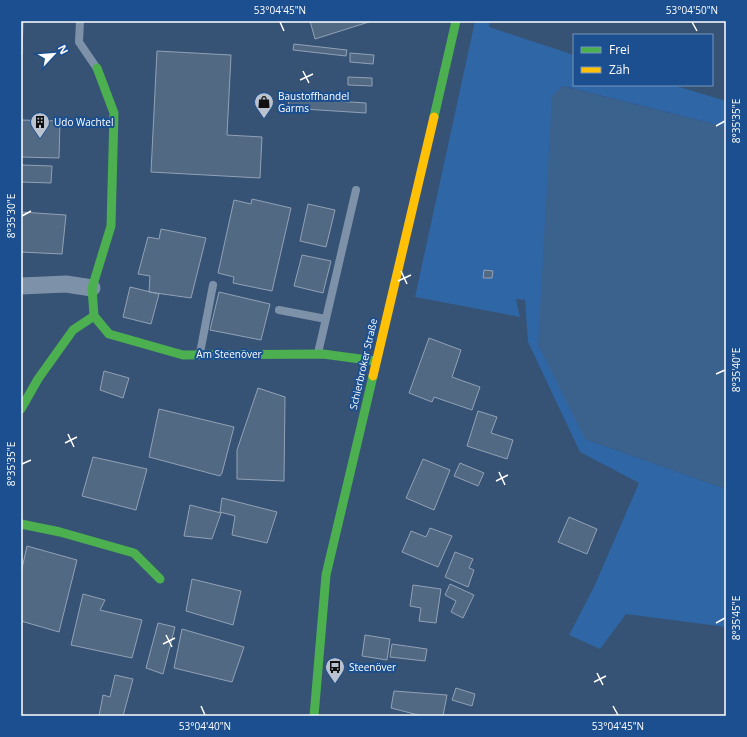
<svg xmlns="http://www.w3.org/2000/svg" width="747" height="737" viewBox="0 0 747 737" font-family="'Open Sans',sans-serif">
<rect width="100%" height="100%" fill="#365274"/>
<path fill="#2f66a5" d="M475 21H490L489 27 574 55V85H673L726 101V127L563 86 585 439 726 489V627L626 614 600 649 569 635 594 587 639 483 580 452 528 342 525 300 516 299 520 317 415 297Z"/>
<path fill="#3b618d" d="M562 86 726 127V489L585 439 538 345 552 96Z"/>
<path fill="#526984" stroke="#92a2b6" d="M21 21H23L22 55H21Z
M310 21H372L315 39Z
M294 44 347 50 346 56 293 50Z
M157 51 231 55 227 135 262 137 260 178 151 172Z
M350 53 374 55 373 64 350 62Z
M348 77 372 78V86L348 85Z
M289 98 366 103V113L288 108Z
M21 120 60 121 59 158 21 157Z
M21 165 52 166 51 183 21 182Z
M252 199 291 208 272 291 233 283 234 277 218 273 234 200 251 204Z
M308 204 335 210 326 247 300 241Z
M21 212 66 215 62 254 21 252Z
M161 229 206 238 191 298 149 292 150 276 138 274 148 237 159 239Z
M302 255 331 261 323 293 294 286Z
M484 270 493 271 492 278H483Z
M130 287 159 294 151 324 123 317Z
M219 292 270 304 261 340 210 330Z
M429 338 461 350 452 377 480 387 472 410 434 397 432 402 409 393Z
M104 371 129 378 123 398 100 390Z
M258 388 285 397 284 481 237 479V450Z
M159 409 234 427 222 473 220 476 149 457Z
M478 411 497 417 491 433 513 440 507 459 467 446Z
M93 457 147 469 136 510 82 496Z
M423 459 450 470 434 510 406 498Z
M460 463 484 473 478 486 454 476Z
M222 498 277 512 267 543 232 535 235 516 220 512Z
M190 505 221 513 212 539 184 536Z
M569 517 597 529 587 554 558 542Z
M430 528 452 536 438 567 402 552 411 531 426 537Z
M27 546 77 560 59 632 21 621V573Z
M455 552 473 559 469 568 474 570 468 587 445 577Z
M192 579 241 591 233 625 186 611Z
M450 584 474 595 463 618 451 612 456 601 445 595Z
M413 585 441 589 436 623 419 621 421 608 410 606Z
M83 594 105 600 100 610 142 620 132 658 71 645Z
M158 623 175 627 163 674 146 668Z
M182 629 244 647 232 682 174 668Z
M365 635 390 639 387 660 362 656Z
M392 644 427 649 425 661 390 657Z
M115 675 133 679 123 716H99L103 695 110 697Z
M456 688 475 694 472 706 452 700Z
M394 691 447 695 443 716H422L391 708Z"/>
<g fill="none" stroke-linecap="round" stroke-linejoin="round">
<path stroke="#7d92a8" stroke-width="8" d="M80 21 79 42 96 67
M279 310 326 319
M200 353 213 285
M318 353 356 190"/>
<path stroke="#7d92a8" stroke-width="17" d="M21 286 66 284 92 288"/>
<path stroke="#4caf50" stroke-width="9" d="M434 117 456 21
M94 316 109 334 183 355 323 354 375 361
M21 409 38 379 73 330 94 316 92 288 111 226 114 113 97 68
M21 524 60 532 134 553 160 579
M314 716 326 575 373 376"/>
<path stroke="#ffc107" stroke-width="9" d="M373 376 434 117"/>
</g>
<path fill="none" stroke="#fff" stroke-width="1.5" d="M280 22 284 31M692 22 697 31M303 71 309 83M300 80 313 74M716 126 725 121M22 216 31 211M401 271 407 284M398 281 411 275M716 374 725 370M68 434 74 447M65 443 77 437M22 464 31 460M499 472 505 485M496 481 508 475M716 623 725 618M166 635 172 647M163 644 175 638M597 673 603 685M594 682 606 676M201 706 205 715M613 706 618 715"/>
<defs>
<symbol id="shop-pin" viewBox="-11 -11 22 30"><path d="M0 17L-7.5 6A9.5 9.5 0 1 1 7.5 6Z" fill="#b9c2ce" stroke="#1b4f8f"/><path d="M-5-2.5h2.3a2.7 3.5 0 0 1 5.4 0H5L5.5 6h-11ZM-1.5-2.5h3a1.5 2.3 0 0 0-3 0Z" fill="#111"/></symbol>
<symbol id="building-pin" viewBox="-11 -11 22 30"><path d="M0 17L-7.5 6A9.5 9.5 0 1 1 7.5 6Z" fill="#b9c2ce" stroke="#1b4f8f"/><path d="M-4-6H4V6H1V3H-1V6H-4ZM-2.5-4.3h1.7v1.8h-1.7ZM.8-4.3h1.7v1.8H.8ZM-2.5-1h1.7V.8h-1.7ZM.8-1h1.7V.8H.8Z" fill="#111"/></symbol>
<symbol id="bus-pin" viewBox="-11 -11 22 30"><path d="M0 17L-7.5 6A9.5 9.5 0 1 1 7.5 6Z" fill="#b9c2ce" stroke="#1b4f8f"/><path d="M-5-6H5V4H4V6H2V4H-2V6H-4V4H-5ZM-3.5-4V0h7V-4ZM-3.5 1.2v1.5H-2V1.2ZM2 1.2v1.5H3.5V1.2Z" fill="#111"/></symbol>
</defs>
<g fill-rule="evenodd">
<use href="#shop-pin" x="253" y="91" width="22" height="30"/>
<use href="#building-pin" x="29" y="111" width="22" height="30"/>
<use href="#bus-pin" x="324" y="656" width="22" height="30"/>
</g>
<g text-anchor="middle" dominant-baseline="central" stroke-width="4" stroke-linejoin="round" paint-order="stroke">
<g font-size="10" fill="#fff" stroke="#1b4f8f" text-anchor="start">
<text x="278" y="96">Baustoffhandel<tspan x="278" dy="12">Garms</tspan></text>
<text x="54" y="122">Udo Wachtel</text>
<text x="349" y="667">Steenöver</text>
</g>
<g font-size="10" fill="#fff" stroke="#1b4f8f">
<text x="229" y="354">Am Steenöver</text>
<text transform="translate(363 364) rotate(-77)">Schierbroker Straße</text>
</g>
</g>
<rect width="747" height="737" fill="none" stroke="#1b4f8f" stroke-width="44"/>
<rect x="573" y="34" width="140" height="52" fill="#1b4f8f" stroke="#7695bc"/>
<rect x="581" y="47" width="20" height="6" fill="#4caf50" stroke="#7695bc"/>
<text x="609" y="54" font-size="12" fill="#ffffff">Frei</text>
<rect x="581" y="67" width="20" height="6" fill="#ffc107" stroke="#7695bc"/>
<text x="609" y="74" font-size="12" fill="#ffffff">Zäh</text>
<g transform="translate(54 54) rotate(64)" stroke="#1b4f8f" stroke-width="3" paint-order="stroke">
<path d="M0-3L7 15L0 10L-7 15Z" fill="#ffffff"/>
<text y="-6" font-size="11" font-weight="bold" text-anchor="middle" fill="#ffffff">N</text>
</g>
<rect x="22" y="22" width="703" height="693" fill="none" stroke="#fff" stroke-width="1.5"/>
<g font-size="10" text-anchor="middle" fill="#fff">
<text x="280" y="14">53°04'45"N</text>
<text x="692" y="14">53°04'50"N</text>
<text transform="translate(736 121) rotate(-90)" y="4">8°35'35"E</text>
<text transform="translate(11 216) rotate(-90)" y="4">8°35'30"E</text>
<text transform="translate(736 370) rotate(-90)" y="4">8°35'40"E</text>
<text transform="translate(11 464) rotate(-90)" y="4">8°35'35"E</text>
<text transform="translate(736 618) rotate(-90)" y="4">8°35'45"E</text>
<text x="205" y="730">53°04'40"N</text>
<text x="618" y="730">53°04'45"N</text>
</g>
</svg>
